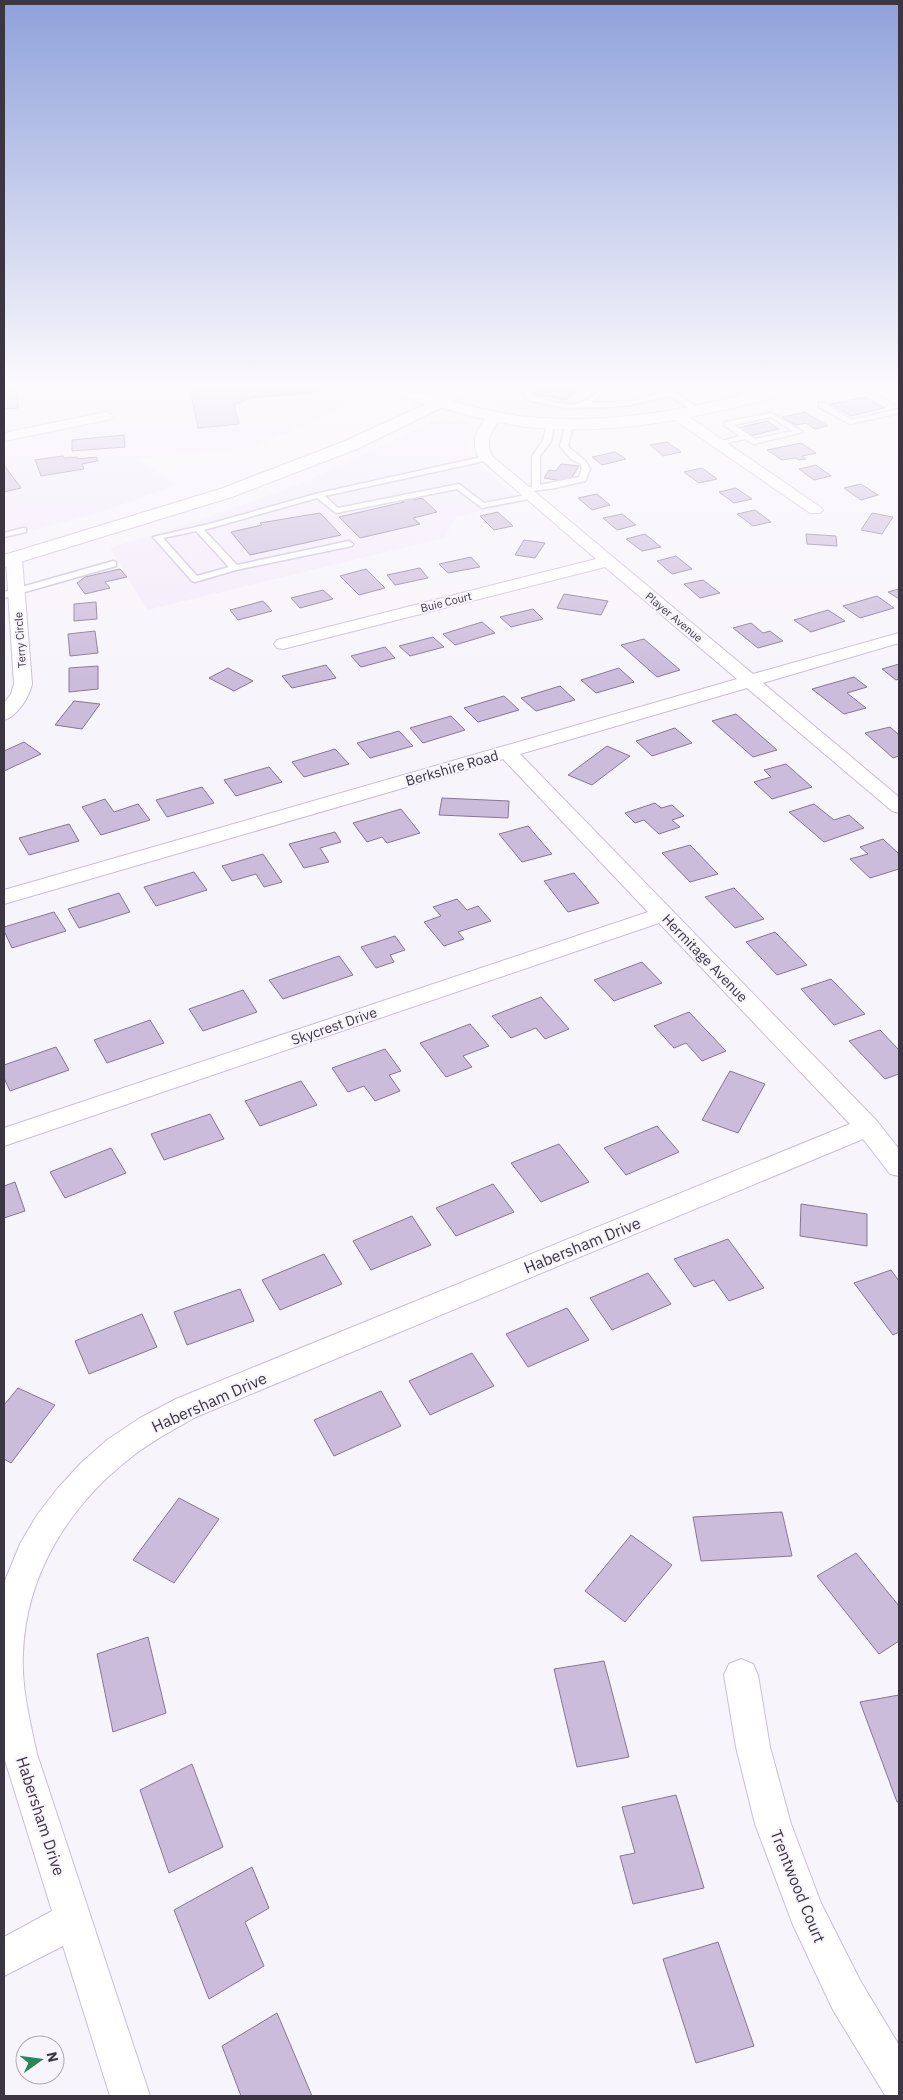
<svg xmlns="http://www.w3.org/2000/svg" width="903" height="2100" viewBox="0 0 903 2100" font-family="'IBM Plex Sans',sans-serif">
<rect width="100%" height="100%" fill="#f8f4fb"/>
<path fill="#f3ebfb" d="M4 384H393L298 428 253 447 138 459 176 485 102 512 4 538Z
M517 384H775L662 409 599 417 526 413 492 405Z
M443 421 470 424 474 428 467 447 470 455 522 502 457 517 444 538 147 610 110 548 199 520 298 485 432 422Z"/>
<path fill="#ccbcdc" stroke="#867693" d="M236 384H316L319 392 251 398 234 405 239 424 198 428 190 388Z
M545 384H585L565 400 534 393Z
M17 390 18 408 4 409V391Z
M865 397 885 408 851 416 831 404Z
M805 412 828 426 815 429 806 423 796 425 782 417Z
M767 421 779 429 750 436 738 428Z
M124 435 125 447 72 451V440Z
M667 442 681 452 663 456 650 445Z
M801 443 816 453 802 456 806 459 799 460 795 458 782 460 767 450Z
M615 452 626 459 602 465 592 457Z
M63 456 64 458 77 457 78 459 96 457 98 461 82 464 84 469 41 476 35 460Z
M561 464 579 466 569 482 544 478 549 470 556 471Z
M4 465 21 488 4 492Z
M816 465 831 476 814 480 799 469Z
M702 468 717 479 699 483 684 472Z
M861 484 878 495 861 500 844 488Z
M736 488 752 499 734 503 719 492Z
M597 494 610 505 592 510 578 498Z
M412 497 414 500 422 498 437 512 413 518 420 524 360 538 339 517 404 502 401 500Z
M755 510 771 522 753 526 737 514Z
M498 512 513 526 494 530 480 516Z
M320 513 341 535 250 555 231 532 262 525 260 523Z
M872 513 893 517 882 534 861 530Z
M622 514 636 525 617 530 603 518Z
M645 534 661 547 642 551 626 539Z
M806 534 836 536 837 546 807 544Z
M524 540 545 543 535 558 515 555Z
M676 556 692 569 672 574 657 561Z
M471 557 480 567 448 573 439 564Z
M420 568 428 578 395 585 387 575Z
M120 569 127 577 105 582 110 588 85 594 77 583 85 577Z
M366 569 385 588 359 595 340 576Z
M703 580 720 593 700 598 684 584Z
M899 589V599L888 592Z
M323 590 333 599 300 608 291 598Z
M564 594 608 601 601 615 557 608Z
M877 596 894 608 860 618 843 606Z
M263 601 272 611 238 620 230 610Z
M96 602 97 619 74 621V604Z
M533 609 543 619 511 627 500 617Z
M828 610 845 621 811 632 794 620Z
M482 622 495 633 455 645 443 634Z
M751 623 763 633 770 631 783 641 758 648 733 628Z
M95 631 98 653 70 656 68 634Z
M433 637 444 647 410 656 399 646Z
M644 639 680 670 657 677 621 645Z
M385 647 395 658 361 667 351 656Z
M899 664V679L896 680 882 669Z
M326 665 336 678 292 688 282 676Z
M98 666V689L69 692V668Z
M228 668 253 681 234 691 209 678Z
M619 668 634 682 596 693 581 680Z
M854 677 867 687 847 693 866 708 844 714 812 689Z
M560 686 575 700 536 711 521 698Z
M504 696 519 710 478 722 464 708Z
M74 701 100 704 82 729 55 725Z
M736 714 777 750 753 757 712 721Z
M451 716 465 730 423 743 410 728Z
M890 727 899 735V756L893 758 865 733Z
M675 728 692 743 652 756 636 741Z
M399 731 413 746 370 758 357 743Z
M24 742 41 754 4 771V751Z
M607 746 630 756 592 785 568 775Z
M335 749 349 764 304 777 292 762Z
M786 764 812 787 772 799 754 782 771 777 764 770Z
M269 767 282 782 236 796 224 780Z
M202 787 214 803 167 817 156 800Z
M442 798 509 801 508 818 439 815Z
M105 799 114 812 138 804 150 820 101 835 82 807Z
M655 803 661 808 672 805 684 816 672 820 680 827 659 834 644 820 635 823 625 813Z
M814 804 834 820 849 815 864 828 824 842 789 812Z
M401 809 420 833 387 843 382 837 367 842 353 823Z
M69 824 79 841 29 855 19 838Z
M528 826 552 854 522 862 499 834Z
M335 832 341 842 320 848 329 862 304 868 289 844Z
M883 839 899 854V869L870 878 850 859 868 854 860 847Z
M690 845 718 874 690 882 662 853Z
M263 854 282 882 264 887 256 874 232 881 222 866Z
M194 872 207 890 156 906 144 887Z
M574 873 599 903 568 912 544 881Z
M734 888 764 919 735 928 705 897Z
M119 893 130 912 79 928 68 909Z
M457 899 467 910 478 906 491 921 458 932 464 939 444 946 424 922 441 916 433 907Z
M54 912 66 931 12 948 4 931V927Z
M775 932 807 965 777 975 746 942Z
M395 936 405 950 390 955 394 962 376 968 361 947Z
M339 956 353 975 283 999 269 980Z
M642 962 662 983 614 1001 594 980Z
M831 979 865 1014 834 1025 801 989Z
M243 990 257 1012 203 1031 189 1009Z
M541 997 569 1029 545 1039 536 1028 511 1038 492 1016Z
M689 1012 726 1051 702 1061 686 1043 674 1048 654 1026Z
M150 1020 164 1043 107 1063 94 1040Z
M470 1024 489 1046 463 1056 472 1067 446 1077 420 1043Z
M880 1030 899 1050V1074L885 1079 849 1041Z
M56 1047 69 1070 10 1091 4 1078V1065Z
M385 1049 401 1071 389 1075 400 1091 375 1101 364 1086 348 1092 332 1068Z
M730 1071 765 1084 738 1133 702 1120Z
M301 1081 317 1105 260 1126 245 1101Z
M210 1114 224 1139 164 1160 151 1134Z
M657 1126 679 1152 626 1175 604 1148Z
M559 1144 589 1182 541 1202 511 1163Z
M111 1148 126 1173 65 1198 50 1172Z
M15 1182 25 1211 4 1218V1186Z
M493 1184 514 1212 456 1236 436 1208Z
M801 1204 867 1214V1246L800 1236Z
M412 1216 431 1245 371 1270 353 1241Z
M728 1239 764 1288 729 1301 714 1280 694 1287 674 1259Z
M324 1254 342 1284 280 1310 262 1280Z
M891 1270 899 1281V1332L893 1335 854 1283Z
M648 1273 671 1304 612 1330 590 1298Z
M240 1289 254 1321 187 1345 174 1312Z
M567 1308 589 1340 528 1367 506 1334Z
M142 1314 157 1347 89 1374 75 1341Z
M472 1353 494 1386 430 1415 409 1381Z
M18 1388 55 1405 11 1463 4 1459V1405Z
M381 1391 401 1426 334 1456 314 1420Z
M179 1498 219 1519 174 1583 133 1560Z
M782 1512 792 1556 701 1561 693 1517Z
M631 1535 672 1565 625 1622 585 1591Z
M856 1553 899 1606V1641L879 1654 817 1576Z
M148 1637 166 1713 113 1732 97 1654Z
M604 1661 629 1757 577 1767 554 1669Z
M899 1695V1802H897L860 1702Z
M192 1764 223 1847 169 1873 140 1790Z
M676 1795 704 1888 633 1904 620 1856 635 1853 622 1807Z
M252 1867 269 1908 245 1922 264 1966 209 1999 174 1910Z
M718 1942 754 2046 696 2063 663 1959Z
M277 2013 312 2096H241L222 2046Z"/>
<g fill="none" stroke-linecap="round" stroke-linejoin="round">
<defs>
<path id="service" d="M532 384H540L531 392 534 396C548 400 566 407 580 403 594 400 597 384 613 384L591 403 630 401 665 392 653 384H661L702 410 695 412 670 396 630 405 609 407 564 408 528 400 523 391Z
M692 384H706L689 389 685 387Z
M727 384H735L756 398 749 400Z
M819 403H825L851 420 899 409V413L850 424 819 407Z
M772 413 803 432 754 444 745 439 718 445 714 443 740 436 725 426V422ZM771 417 793 431 755 439 734 425Z
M547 423 554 425 551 441 540 456V485L579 477 582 469 581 464 571 459 560 446 566 423 573 425 568 446C575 454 587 459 590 469L585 481 555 488 527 492V488L532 487V456L543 441Z
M486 456 490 458 489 460 325 496 338 508 459 484 484 503 531 494 535 496 534 498 482 508 457 489 336 513 317 498 204 530 237 565 349 541 353 544 352 546 236 570 195 582 192 581 153 537 209 524 319 493ZM196 531 229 567 197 576 163 538Z
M23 528H26V532L4 537V533Z
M113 561 116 562V566L4 598V592Z"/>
<path id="minor" d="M363 384H387L427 395 429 398 422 402 365 387Z
M864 384H881L899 395V405L894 404Z
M677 411 682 412 820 507 823 510 820 513H810L672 418 670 415 672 412Z
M106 412 113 416 111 419 4 441V433Z
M495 412 502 416C493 429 484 439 492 456L753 674 899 633V643L763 683 899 797V813L892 811 747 688 520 754 877 1121 899 1149V1176L890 1174 863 1139 196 1417C173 1430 150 1442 129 1459 68 1507 26 1575 23 1653 21 1686 30 1721 37 1754L150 2096H110L63 1946 4 1976V1937L52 1911 4 1757V1583L20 1544 37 1515 58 1488 81 1463 107 1440 140 1418 176 1399 850 1124 659 923 4 1146V1128L648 912 503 759 4 904V890L737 679 605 567 283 649 277 648 274 644 277 640 596 559 479 458C469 439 478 428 490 413Z
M14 554 20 556 22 559 32 684C29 697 18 716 4 720V703L11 694 14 684 6 559 8 556Z
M741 1659 753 1664 758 1675 770 1747 791 1824 821 1903 861 1982 899 2045V2096L885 2095 833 2010 793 1925 755 1824 736 1747 724 1675 729 1664Z"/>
<path id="secondary" d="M789 384H818L816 387C722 411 625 438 527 427 490 422 453 411 416 401L414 398 416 395 422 393C458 402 493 414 530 417 619 426 704 405 789 384Z"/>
<path id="trunk" d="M441 397 447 399 449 402 447 405 357 449 232 497 4 567V555L220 489 345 441Z"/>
<path id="motorway" d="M459 384H478L447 405H435L433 402 435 399Z"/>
</defs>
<use href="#service" stroke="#ccbcdb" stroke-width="3"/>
<use href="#minor" stroke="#ccbcdb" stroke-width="2"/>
<use href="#secondary" stroke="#ccbcdb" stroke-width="2"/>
<use href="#trunk" stroke="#ccbcdb" stroke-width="2"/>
<use href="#motorway" stroke="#ccbcdb" stroke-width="2"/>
<use href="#service" fill="#fff" fill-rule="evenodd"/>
<use href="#minor" fill="#fff" fill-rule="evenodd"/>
<use href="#secondary" fill="#fff" fill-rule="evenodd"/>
<use href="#trunk" fill="#fff" fill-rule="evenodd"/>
<use href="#motorway" fill="#fff" fill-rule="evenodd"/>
</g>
<linearGradient id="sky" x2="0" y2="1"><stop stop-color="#8fa1db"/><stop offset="0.57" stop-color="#fcfafd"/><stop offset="1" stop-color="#fcfafd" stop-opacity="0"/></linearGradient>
<rect width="903" height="678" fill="url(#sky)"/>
<g text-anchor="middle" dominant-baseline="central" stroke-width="4" stroke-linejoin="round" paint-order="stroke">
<g font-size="11" fill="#3c3542" stroke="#f8f4fb">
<text transform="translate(446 602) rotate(-14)">Buie Court</text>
<text transform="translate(674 617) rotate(40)">Player Avenue</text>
<text transform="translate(20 640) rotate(-94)">Terry Circle</text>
</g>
<g font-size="14" fill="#3c3542" stroke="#f8f4fb">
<text transform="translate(452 768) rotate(-16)">Berkshire Road</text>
<text transform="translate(705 958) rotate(46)">Hermitage Avenue</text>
<text transform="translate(334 1026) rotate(-19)">Skycrest Drive</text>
</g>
<g font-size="16" fill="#3c3542" stroke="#f8f4fb">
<text transform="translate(582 1245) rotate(-22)">Habersham Drive</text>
<text transform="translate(209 1402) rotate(-24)">Habersham Drive</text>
<text transform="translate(41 1816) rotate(72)">Habersham Drive</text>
<text transform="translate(798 1886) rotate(68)">Trentwood Court</text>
</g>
</g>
<rect width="903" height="2100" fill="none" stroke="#3c3542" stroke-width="10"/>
<g transform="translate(40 2060) rotate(76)"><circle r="24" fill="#f8f4fb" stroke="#ada8b1"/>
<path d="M0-4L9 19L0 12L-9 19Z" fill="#2c855a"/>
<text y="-8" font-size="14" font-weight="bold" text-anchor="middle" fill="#3c3542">N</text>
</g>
</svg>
